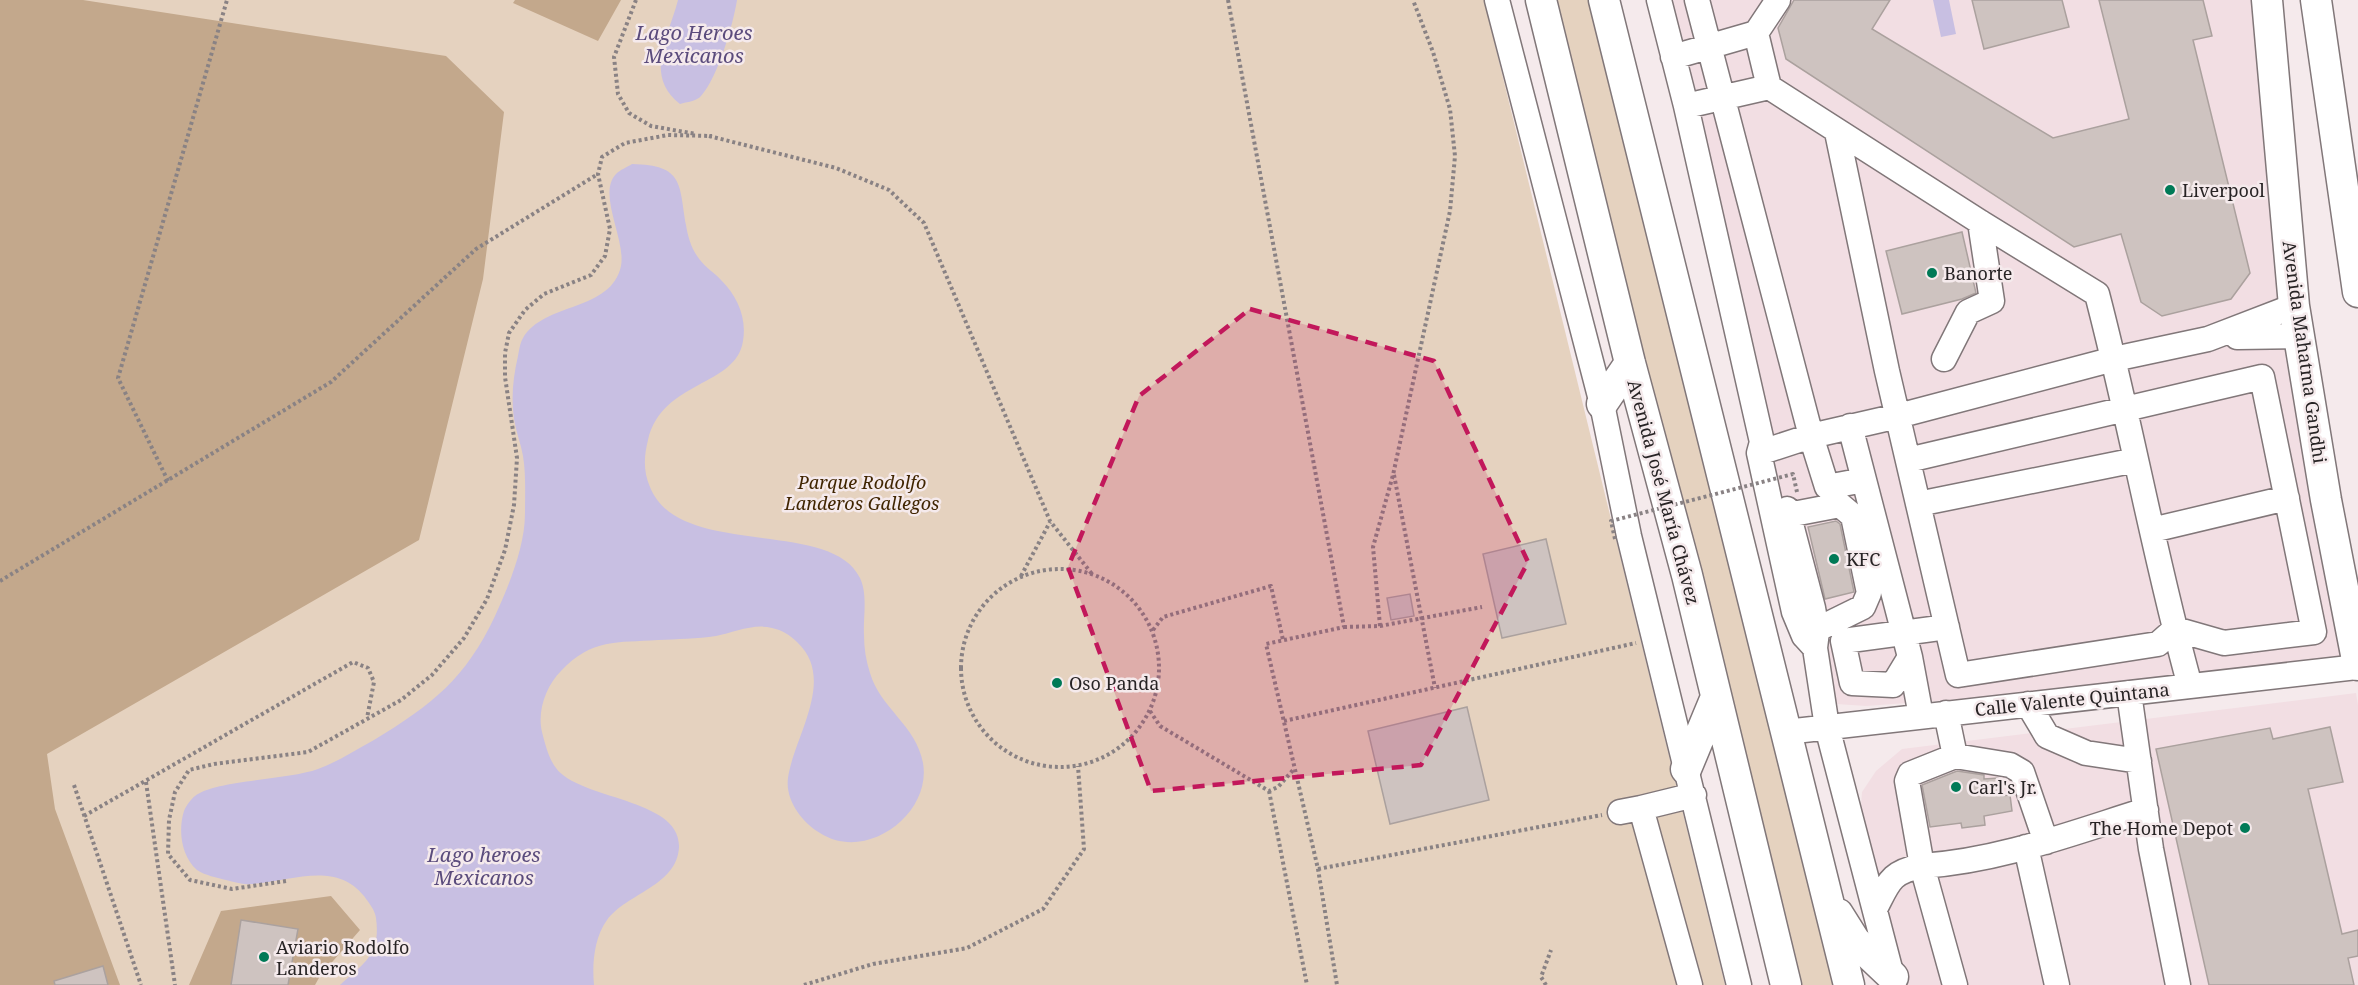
<svg xmlns="http://www.w3.org/2000/svg" width="2358" height="985" viewBox="0 0 2358 985" font-family="'Noto Serif',serif">
<rect width="100%" height="100%" fill="#f5eaec"/>
<path fill="#f2dee3" d="M1654 0H2263L2355 655 1962 699 1866 706 1837 704 1822 663Z
M2356 693 2358 705V985H1902L1860 821 1862 792 1876 771 1902 749Z"/>
<path fill="#e5d2bf" d="M0 0H1484L1725 985H0Z
M1547 0H1597L1837 985H1788Z"/>
<path fill="#c3a88c" d="M0 0H83L446 56 504 112 483 279 419 540 47 754 55 809 120 985H0Z
M515 0H621L598 41 513 3Z
M331 896 360 930 320 976 315 985H189L221 911Z"/>
<path fill="#c8bfe2" d="M678 0H737C733 25 718 77 701 96 697 101 687 102 680 104 643 75 669 36 678 0Z
M1933 0H1949L1956 34 1941 37Z
M632 164C684 165 679 184 686 225 688 238 692 250 700 260 706 268 715 273 721 280 737 296 747 317 743 341 736 387 662 380 648 440 644 456 643 471 650 487 679 560 831 517 860 578 868 595 863 617 864 635 864 648 866 661 870 673 880 708 916 725 923 763 932 814 866 863 820 833 802 822 785 800 788 778 794 736 837 679 797 642 790 635 782 630 772 628 754 623 733 633 716 636 697 639 677 639 658 640 617 643 592 638 561 671 546 686 537 711 542 732 545 744 549 759 556 768 579 800 681 798 679 847 677 886 627 893 607 920 594 938 592 964 594 985H340C364 963 381 955 376 918 375 910 369 903 364 896 335 860 290 882 251 884 243 885 235 882 226 880 218 878 204 875 197 870 181 856 178 830 184 811 186 806 191 799 195 796 215 780 288 780 318 769 337 762 356 750 374 740 432 705 466 678 495 616 509 585 525 547 525 513 525 495 526 474 523 456 521 444 516 432 514 419 511 398 513 377 518 356 519 351 520 343 523 338 544 302 611 312 621 266 626 239 597 194 616 174 620 170 627 167 632 164Z"/>
<path fill="#cec3c0" stroke="#aba19e" stroke-width="1.5" d="M1794 0H1890L1872 29 2053 138 2129 119 2099 0H2203L2212 36 2193 40 2250 273 2231 299 2162 316 2141 302 2121 234 2074 247 1786 59 1778 28Z
M1972 0H2062L2069 27 1984 49Z
M1962 232 1976 293 1962 299 1902 314 1886 251Z
M1836 521 1840 524 1854 592 1825 599 1808 527Z
M1546 539 1566 624 1502 638 1483 554Z
M1410 594 1414 616 1391 620 1387 598Z
M1467 707 1489 800 1390 824 1368 731Z
M2330 727 2343 782 2308 789 2342 934 2358 930V956L2348 958 2354 985H2209L2156 749 2270 728 2273 739Z
M1957 771 1984 775V779L1998 778 2001 796 2010 795 2012 811 1984 816 1985 825 1962 828 1961 823 1930 827 1922 785Z
M241 920 298 929 288 985H231Z
M103 966 108 985H55L54 981Z"/>
<g fill="none" stroke-linecap="round" stroke-linejoin="round">
<defs>
<path id="minor" d="M1497 0 1602 404 1629 536 1739 985
M1659 0 1686 106 1762 442 1759 453 1794 612 1804 636 1815 648
M1697 0 1811 436 1827 487 1864 480
M1756 33 1769 87 1980 222 2097 294C2131 424 2154 556 2190 686
M1673 57 1756 33 1778 0
M1686 106 1769 87
M1837 132 1887 371 1958 675 2158 644 2175 629 2224 643 2314 632 2262 377 1908 460
M2237 337 2299 336
M1944 359 1968 312 1992 301 1980 222
M1850 426 1910 657 1921 716
M1759 453 1811 436 1898 416 2114 359 2208 339 2294 306
M1918 504 2136 460
M1787 509 1813 608 1817 631 1815 648 1827 727 1893 980
M1788 515 1840 505 1853 516 1869 593 1863 607 1804 636
M2152 530 2287 498
M1910 657 1893 685 1852 683 1843 641 1947 627
M2129 693 2151 849 2178 985
M2028 704 2047 736 2086 753 2139 761
M1786 732 2358 667
M1955 756 2010 765 2022 772 2046 842
M1620 812 1641 808
M2026 847 2057 985
M1875 909C1889 882 1890 872 1922 866L1907 781 1910 774 1955 756 1946 713
M1690 985 1641 808 1694 795
M1955 985 1922 866C1999 861 2072 833 2146 810"/>
<path id="major" d="M1541 0 1630 363 1687 575 1786 985
M1604 0 1849 985
M2267 0 2294 306 2326 500 2358 665
M2316 0 2358 292
M1602 404 1630 363
M1686 769 1716 697
M1838 914 1855 941 1893 977"/>
</defs>
<use href="#minor" stroke="#817779" stroke-width="27"/>
<use href="#major" stroke="#817779" stroke-width="33"/>
<path stroke="#898284" stroke-width="4" stroke-dasharray="3 3" stroke-linecap="butt" d="M636 0 614 57 618 94 629 113 651 126 696 134
M1228 0 1344 627 1266 644 1318 869 1337 985
M709 136 836 168 889 190 924 223 1050 521 1092 574
M1394 475 1435 688
M168 481 118 378 227 0
M961 668a99 99 0 1 1 198 0a99 99 0 1 1-198 0Z
M1021 576 1050 522
M0 581 331 382 476 249 598 174
M1380 626 1373 547 1393 475 1450 211 1455 156 1450 109 1433 52 1413 0
M1344 627 1380 626 1482 607
M1153 630 1163 617 1271 586 1283 640
M1150 711 1160 726 1269 791 1278 787 1294 769
M1284 721 1636 643
M146 782 175 985
M74 785 141 985
M1269 791 1307 985
M84 816 353 662 368 668 374 682 367 718
M1318 869 1602 815
M286 881 232 889 190 880 168 854 169 820 175 792 189 770 214 764 308 752 401 700 432 675 464 638 487 599 505 550 514 505 517 458 505 377V353L509 333 525 310 544 294 591 275 605 256 610 229 598 174 602 157 625 143 668 135 712 136
M804 985 873 964 967 948 1043 909 1084 849 1078 766
M1546 985 1541 977 1551 950"/>
<use href="#minor" stroke="#fff" stroke-width="24"/>
<use href="#major" stroke="#fff" stroke-width="30"/>
<path stroke="#898284" stroke-width="4" stroke-dasharray="3 3" stroke-linecap="butt" d="M1615 539 1611 521 1793 474 1797 492"/>
</g>
<path fill="#c2185b" fill-opacity="0.2" stroke="#c2185b" stroke-width="4.5" stroke-dasharray="12 8" stroke-linejoin="round" d="M1250 309 1434 361 1528 562 1421 765 1151 791 1068 567 1139 396Z"/>
<g fill="#007a57" stroke="#f5eaec" stroke-width="2">
<circle cx="2170" cy="190" r="6"/>
<circle cx="1932" cy="273" r="6"/>
<circle cx="1834" cy="559" r="6"/>
<circle cx="1057" cy="683" r="6"/>
<circle cx="1956" cy="787" r="6"/>
<circle cx="2245" cy="828" r="6"/>
<circle cx="264" cy="957" r="6"/>
</g>
<g text-anchor="middle" dominant-baseline="central" stroke-width="5" stroke-linejoin="round" paint-order="stroke">
<g font-size="18" fill="#272324" stroke="#f5eaec" text-anchor="start">
<text x="2182" y="190">Liverpool</text>
<text x="1944" y="273">Banorte</text>
<text x="1846" y="559">KFC</text>
<text x="1069" y="683">Oso Panda</text>
<text x="1968" y="787">Carl's Jr.</text>
<text x="2233" y="828" text-anchor="end">The Home Depot</text>
<text x="276" y="947">Aviario Rodolfo<tspan x="276" dy="21">Landeros</tspan></text>
</g>
<g font-size="18" fill="#272324" stroke="#f5eaec">
<text transform="translate(2305 352) rotate(82)">Avenida Mahatma Gandhi</text>
<text transform="translate(1664 492) rotate(75)">Avenida José María Chávez</text>
<text transform="translate(2072 699) rotate(-6)">Calle Valente Quintana</text>
</g>
<g font-size="18" font-style="italic" fill="#402501" stroke="#f5eaec">
<text x="862" y="482">Parque Rodolfo<tspan x="862" dy="21">Landeros Gallegos</tspan></text>
</g>
<g font-size="20" font-style="italic" fill="#5a4b7c" stroke="#f5eaec">
<text x="694" y="32">Lago Heroes<tspan x="694" dy="23">Mexicanos</tspan></text>
<text x="484" y="854">Lago heroes<tspan x="484" dy="23">Mexicanos</tspan></text>
</g>
</g>
</svg>
